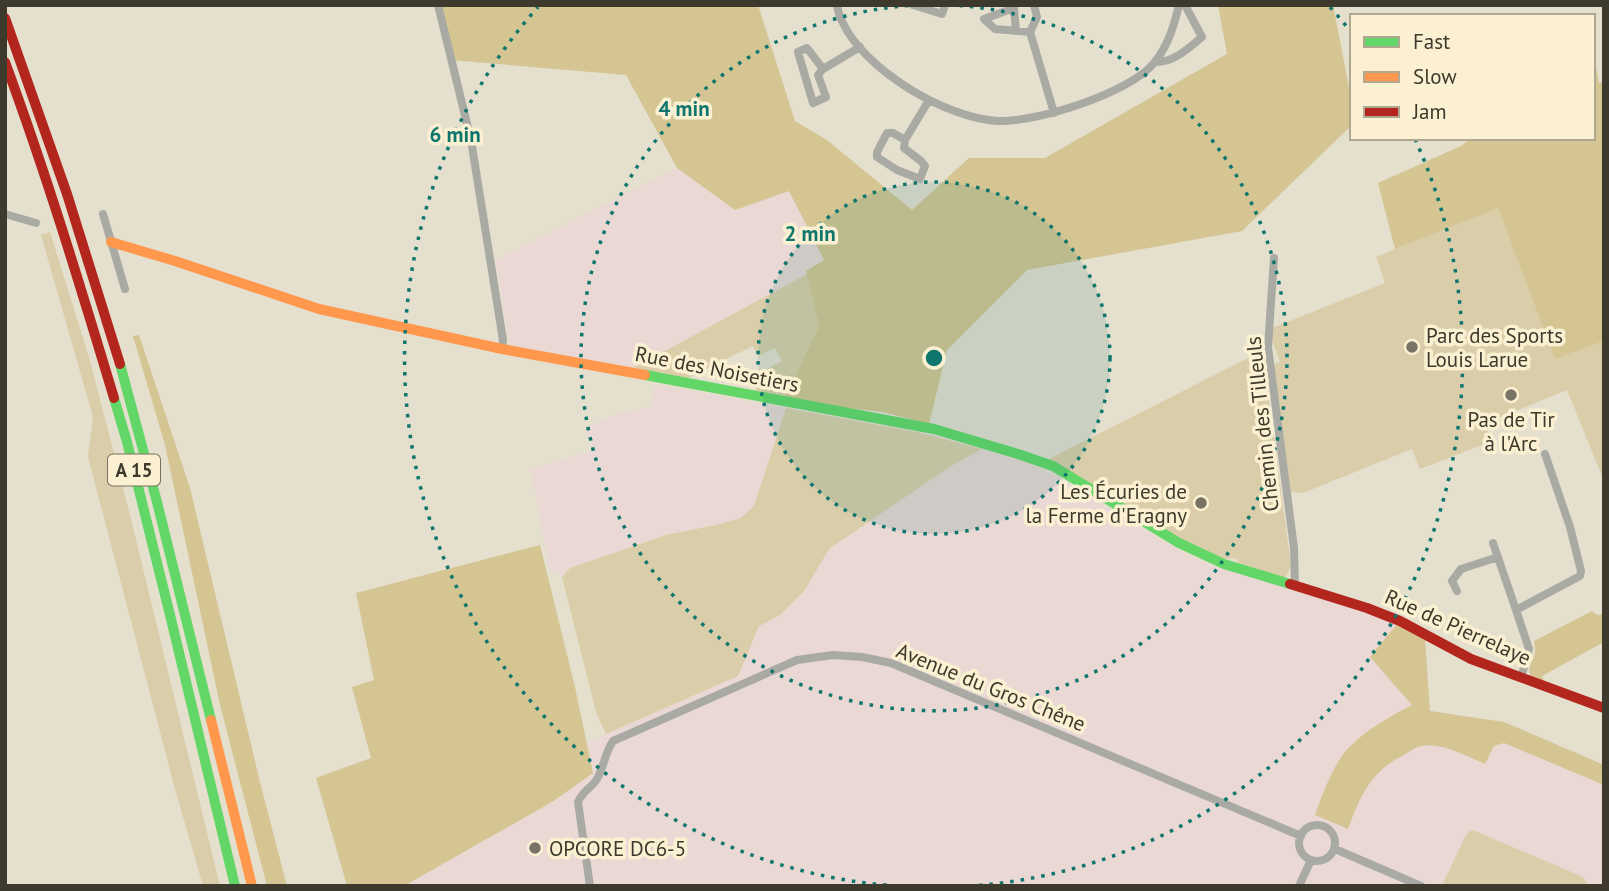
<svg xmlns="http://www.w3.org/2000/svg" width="1609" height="891" viewBox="0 0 1609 891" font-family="'PT Sans',sans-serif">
<rect width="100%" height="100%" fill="#e5dfce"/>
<path fill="#e9d8d4" d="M677 168 735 210 789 190 824 260 806 271 807 274 630 370 510 346 496 260Z
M655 385 786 408 754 506 741 518 716 525 666 535 570 568 562 577 549 567 531 469 595 450 585 428 616 414 651 406Z
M982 449 1028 463 1059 478 1185 554 1218 568 1235 571 1362 611 1387 620 1425 640 1430 711 1504 722 1604 765V886H404L552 802 593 773 587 743 738 676 759 626 780 615 804 591 829 549 948 468Z"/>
<path fill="#dacda9" d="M1498 207 1555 359 1604 341V481L1567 390 1485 424 1492 441 1420 469 1412 449 1303 493 1289 492 1273 365 1280 362 1270 335 1272 328 1385 283 1376 257Z
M50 232 89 357 131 519 220 886H203L175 789 88 457 93 417 41 235Z
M807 274 819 326 785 397 756 392 757 374 782 361 775 348 758 356 753 346 686 379 630 370Z
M1258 353H1263L1291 566 1285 578 1239 563 1236 558 1226 559 1181 542 1049 459Z
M786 408 921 433 982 449 948 468 829 549 804 591 780 615 759 626 738 676 606 734 596 712 562 577 570 568 666 535 716 525 741 518 754 506Z
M1473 830 1583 877 1588 886H1444L1443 883 1466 835 1470 831Z"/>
<path fill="#d4c593" d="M440 5H758L795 121 827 140 912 210 969 158H1045L1227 54 1218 5H1333L1352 103V125L1242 231 1027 270 947 350 929 424 883 412 783 401 819 326 806 271 824 260 789 191 735 210 677 168 626 75 451 60Z
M1593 51 1599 83 1604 82V341L1555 359 1498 208 1395 249 1378 183 1461 146 1471 138H1593Z
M139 335 190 488 259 778 287 886H267L220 705 165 445 133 336Z
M540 545 575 687 593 773 552 802 404 886H347L316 778 371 758 352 687 374 680 356 593Z
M1592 611 1597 615 1604 614V642L1542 676 1544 681 1531 677C1526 666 1534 662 1535 652 1536 648 1534 645 1534 641Z
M1397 624 1425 640 1430 711 1504 722 1604 765V785L1504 743 1494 746 1485 764C1468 757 1441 742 1422 746 1415 747 1408 753 1402 756 1370 772 1360 797 1348 829L1315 815C1322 795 1330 774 1342 756 1357 735 1390 716 1412 705L1370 657Z"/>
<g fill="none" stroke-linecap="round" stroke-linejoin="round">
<path stroke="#aaaaa4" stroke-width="8" d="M438 5 471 140 503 340 502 349
M837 5C838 10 839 16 842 21 863 69 945 118 997 121 1035 123 1130 93 1154 63 1168 46 1174 26 1179 5
M913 5 942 14 945 5
M1016 31 1014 8 984 19 995 29 1030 32
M1030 32 1054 113
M1030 32 1037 17 1034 5
M807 48 823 69 818 75 826 97 813 103 798 52Z
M1155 62C1173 63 1189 48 1202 37L1185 5
M823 69 860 47
M887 133H893L905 140 904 148 921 161 925 166 920 179 897 170 877 157V152Z
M905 140 929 100
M5 214 36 223
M103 214 125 289
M1274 258 1268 347 1294 548 1295 586
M1493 543 1516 610 1580 576 1581 571 1570 527 1545 454
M1457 591 1452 581 1461 569 1498 557
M1516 610 1529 649 1521 678
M1299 843a18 18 0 1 1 36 0a18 18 0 1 1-36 0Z
M1335 849 1421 886
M590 886 578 802C584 789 591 789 597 779 605 765 604 754 613 741L797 660 833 655 862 657 891 663 1301 836
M1299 886 1311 860"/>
<path stroke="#63d668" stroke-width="10" d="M120 364 157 502 211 720
M645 375 934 429 1018 454 1053 466 1179 543 1224 564 1290 584
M114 398 127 442 171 619 235 886"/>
<path stroke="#ff974d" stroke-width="10" d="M111 242 175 261 319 309 502 349 645 375
M211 720 252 886"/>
<path stroke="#b3261e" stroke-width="10" d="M5 18 67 194 120 364
M5 62C46 173 80 285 114 398
M1290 584 1367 608 1400 621 1471 659 1604 708"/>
</g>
<circle cx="934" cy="358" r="176" fill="#0f766e" fill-opacity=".12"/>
<g fill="none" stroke="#0f766e" stroke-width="3.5" stroke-dasharray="3.5 7">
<circle cx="934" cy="358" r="176"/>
<path d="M949 5A353 353 0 1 1 919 5"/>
<path d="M897 886A529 529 0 0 1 538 7M1330 7A529 529 0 0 1 1351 32M1415 139A529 529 0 0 1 971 886"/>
</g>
<g fill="#787365" stroke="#fbf1d2" stroke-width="2.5">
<circle cx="1412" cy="347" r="7"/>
<circle cx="1511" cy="395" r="7"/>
<circle cx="1201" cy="503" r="7"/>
<circle cx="535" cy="848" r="7"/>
</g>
<g text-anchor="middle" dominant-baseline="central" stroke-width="7" stroke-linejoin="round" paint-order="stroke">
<rect fill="#fbf1d2" stroke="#76705e" stroke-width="2" x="108" y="454.5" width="52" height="31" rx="5"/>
<g font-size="19" font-weight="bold" fill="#3d392c">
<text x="134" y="470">A 15</text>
</g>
<g font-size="21" fill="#3d392c" stroke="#fbf1d2" text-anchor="start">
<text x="1426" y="335">Parc des Sports<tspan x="1426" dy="24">Louis Larue</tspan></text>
<text x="1511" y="419" text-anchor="middle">Pas de Tir<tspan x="1511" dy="24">à l'Arc</tspan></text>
<text x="1187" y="491" text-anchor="end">Les Écuries de<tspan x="1187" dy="24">la Ferme d'Eragny</tspan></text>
<text x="549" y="848">OPCORE DC6-5</text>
</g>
<g font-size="21" fill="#3d392c" stroke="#fbf1d2">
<text transform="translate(717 369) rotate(11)">Rue des Noisetiers</text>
<text transform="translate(1262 424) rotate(-96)">Chemin des Tilleuls</text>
<text transform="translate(1458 627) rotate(24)">Rue de Pierrelaye</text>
<text transform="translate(991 687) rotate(22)">Avenue du Gros Chêne</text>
</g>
</g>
<circle cx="934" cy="358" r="10" fill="#0f766e" stroke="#fbf1d2" stroke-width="3.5"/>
<g font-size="21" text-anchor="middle" font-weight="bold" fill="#0f766e" stroke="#fbf1d2" stroke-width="7" stroke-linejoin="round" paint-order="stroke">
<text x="684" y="116">4 min</text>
<text x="455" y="142">6 min</text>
<text x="810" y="241">2 min</text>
</g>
<rect width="1609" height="891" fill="none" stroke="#3d392c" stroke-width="14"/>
<rect x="1350" y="14" width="245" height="126" fill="#fbf1d2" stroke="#afa790" stroke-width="2"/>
<rect x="1364" y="37" width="35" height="10" fill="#63d668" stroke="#afa790" stroke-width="2"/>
<text x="1413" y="49" font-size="21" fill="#3d392c">Fast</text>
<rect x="1364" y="72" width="35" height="10" fill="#ff974d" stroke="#afa790" stroke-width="2"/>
<text x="1413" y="84" font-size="21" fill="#3d392c">Slow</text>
<rect x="1364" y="107" width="35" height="10" fill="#b3261e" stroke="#afa790" stroke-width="2"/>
<text x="1413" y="119" font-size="21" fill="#3d392c">Jam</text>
</svg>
